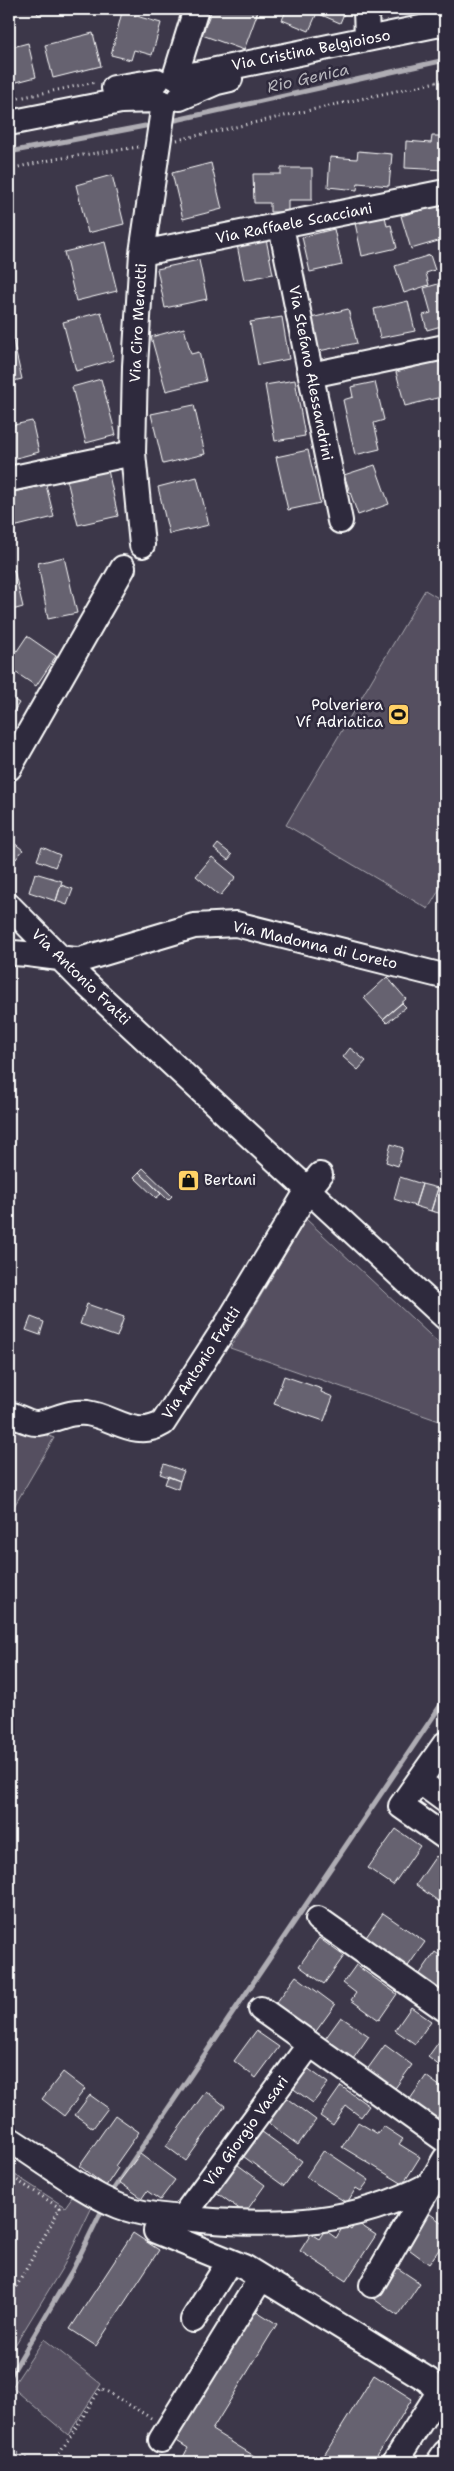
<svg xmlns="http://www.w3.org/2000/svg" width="454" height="2471" viewBox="0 0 454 2471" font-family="'Shantell Sans',sans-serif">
<rect width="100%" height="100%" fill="#3c3749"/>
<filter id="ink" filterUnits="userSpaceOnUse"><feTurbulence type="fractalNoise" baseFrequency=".02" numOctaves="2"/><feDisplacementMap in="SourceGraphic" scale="10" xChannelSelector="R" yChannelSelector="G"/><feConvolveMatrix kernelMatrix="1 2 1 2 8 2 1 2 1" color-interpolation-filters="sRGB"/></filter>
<g filter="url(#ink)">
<path fill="#555060" stroke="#aaa8b0" d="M425 590 445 602V880L428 909 286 825Z
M306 1219 445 1349V1423L230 1348Z
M9 1420 54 1438 9 1515Z
M9 2171 65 2207 75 2193 93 2205 64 2265 9 2355Z
M44 2339 101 2384 68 2435 12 2387Z"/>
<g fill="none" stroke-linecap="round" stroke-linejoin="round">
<path stroke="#afadb4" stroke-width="5" d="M176 120 445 60
M9 152 145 126
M109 2196 445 1699
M9 2378 72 2271 104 2206"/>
</g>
<path fill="#666270" stroke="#fff" d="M33 9H47L39 15Z
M155 9H172L170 14Z
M212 9H259L244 50 202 35Z
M287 9H346L340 23 317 13 309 31 282 20Z
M122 12 161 23 152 55 134 50 131 60 111 55Z
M93 33 101 66 53 78 45 45Z
M28 43 36 77 9 84V48Z
M432 136H445V170L405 168 406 141 431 143Z
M358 151 392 154 389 186 358 183 357 190 328 187 330 157 357 159Z
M211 163 222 209 183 219 172 173Z
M281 168H312V200H288V212H270V203H254L253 174H281Z
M112 175 124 224 88 233 76 185Z
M439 205 445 224V239L411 249 401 216Z
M385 216 387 226 391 225 397 248 362 256 355 223Z
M334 229 342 265 310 272 302 237Z
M266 239 273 274 244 280 237 245Z
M105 242 117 291 76 301 64 252Z
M430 255 435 270 426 273 429 285 404 293 395 266Z
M199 260 207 299 165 308 157 269Z
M445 282V325L427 330 423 315 431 313 424 288Z
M408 301 415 331 380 338 374 309Z
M348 309 357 343 319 351 311 318Z
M101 312 114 360 76 371 63 322Z
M282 317 289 359 258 365 250 322Z
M184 328 191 354 199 352 206 381 166 391 151 337Z
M12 336 22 379 9 382V337Z
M445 359V396L405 406 396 372Z
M101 379 116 435 86 443 72 387Z
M295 380 305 436 275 441 265 385Z
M375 382 384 420 374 423 380 449 355 455 343 400 353 397 351 387Z
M194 405 205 454 163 464 151 414Z
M32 421 39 452 9 460V426Z
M308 450 320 503 288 510 276 457Z
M375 465 389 504 358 515 344 475Z
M108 470 118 516 78 525 67 480Z
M197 477 209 525 169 534 158 487Z
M46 485 54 517 9 528V493Z
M64 557 77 613 48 619 38 563Z
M14 570 23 607 9 611V571Z
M27 636 56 656 36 686 9 668V648L10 646 17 651Z
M9 696 19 703 9 719Z
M13 842 23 850 16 859 9 853V846Z
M218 844 232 855 228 860 214 849Z
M42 847 60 855 55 867 37 860Z
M212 857 236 877 220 896 196 876Z
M35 873 62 881 56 901 29 892Z
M61 885 73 889 67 905 56 901Z
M387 977 406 999 383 1019 364 998Z
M402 1003 406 1007 387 1023 383 1019Z
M350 1048 366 1061 358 1070 343 1057Z
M391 1144 403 1148 398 1166 386 1162Z
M143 1168 172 1196 168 1200 139 1172Z
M139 1172 161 1194 156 1198 134 1177Z
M400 1177 422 1184 415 1206 394 1199Z
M440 1182 445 1183V1207L443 1214 431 1211Z
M422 1184 438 1188 431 1211 415 1206Z
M87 1304 124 1317 117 1337 80 1324Z
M31 1317 44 1322 40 1335 26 1330Z
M284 1376 322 1389 321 1392 333 1397 324 1421 274 1404Z
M164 1464 184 1471 180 1481 160 1474Z
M168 1476 180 1481 178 1489 165 1484Z
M396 1829 420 1846 393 1885 368 1868Z
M436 1856 445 1863V1906L416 1885Z
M383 1913 425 1942 406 1969 364 1940Z
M319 1938 344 1956 324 1984 299 1966Z
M435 1952 445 1959V1997L417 1978Z
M356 1965 397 1994 379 2020 351 2000 356 1993 343 1983Z
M296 1976 335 2005 314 2034 274 2006Z
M411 2007 431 2021 415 2044 395 2030Z
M341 2017 369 2036 353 2059 325 2039Z
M256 2031 279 2047 256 2078 234 2061Z
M445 2033V2070L428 2057Z
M385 2045 412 2065 393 2091 366 2071Z
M299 2062 328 2083 313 2103 284 2082Z
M63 2072 85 2089 64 2116 42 2099Z
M426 2076 445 2090V2107L435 2121 408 2102Z
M341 2086 369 2106 361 2117 346 2106 333 2125 320 2116Z
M206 2091 225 2106 186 2161 166 2146Z
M90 2095 108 2108 93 2128 75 2115Z
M285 2097 316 2120 298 2145 267 2122Z
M115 2115 139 2132 115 2166 118 2168 106 2186 79 2166Z
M358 2122 378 2134 383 2126 403 2139 399 2144 420 2157 403 2184 342 2147Z
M254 2126 302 2161 284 2186 236 2151Z
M324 2150 369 2180 361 2191 356 2188 347 2203 306 2177Z
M140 2154 175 2180 160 2200 147 2191 142 2198 119 2182Z
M230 2159 265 2185 245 2213 209 2187Z
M426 2211 445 2225V2241L429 2264 402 2244Z
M356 2222 376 2235 346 2281 300 2251 311 2234 319 2239 325 2230 336 2238 344 2225 351 2230Z
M133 2233 159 2250 96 2346 70 2329Z
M393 2265 420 2283 398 2316 371 2297Z
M247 2305 277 2324 212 2430 264 2462H187L182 2459 188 2448 167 2435Z
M374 2375 412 2399 373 2462H320Z"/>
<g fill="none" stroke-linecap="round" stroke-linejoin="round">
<defs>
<path id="minor" d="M366 9 367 38
M175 77 196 9
M177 78 445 23
M114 88 157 81
M180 98 217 82 230 79
M9 123 121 101 158 100
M281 226 340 521
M142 253 445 192
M311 375 445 347
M9 479 133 453
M142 545 133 453 135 366 142 253 164 103
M9 768 123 568
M9 906 82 980 445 1317
M9 953C33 953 56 959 80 960L194 926 236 924 439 975 445 974
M9 1414C17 1416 30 1424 38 1423 56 1420 68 1411 87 1413 115 1417 135 1440 163 1423L229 1321 308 1190 320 1175
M445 1744 401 1806 445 1837
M419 1781 445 1800
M318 1919 445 2009
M261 2009 445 2140
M9 2139C41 2159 85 2193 119 2206 145 2216 174 2217 201 2220 283 2227 354 2224 429 2185
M182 2218 310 2044
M156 2231 244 2267 428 2380 445 2400
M372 2285 445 2159
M193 2320 229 2262
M161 2440 261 2278
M395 2462 438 2394
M439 2462 445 2453"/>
</defs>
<use href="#minor" stroke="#fff" stroke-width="28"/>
<path stroke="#fff" stroke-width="3" stroke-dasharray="1 4" stroke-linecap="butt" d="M9 100 96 82
M177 140 445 80
M9 169 55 159 139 147
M9 2175 60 2208 9 2300
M9 2448 32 2462
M54 2462 101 2388 151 2418"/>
<use href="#minor" stroke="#2f2a3d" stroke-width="24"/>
</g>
</g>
<defs>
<symbol id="stadium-square" viewBox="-11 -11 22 22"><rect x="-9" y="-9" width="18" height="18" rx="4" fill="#ffd166" stroke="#2f2a3d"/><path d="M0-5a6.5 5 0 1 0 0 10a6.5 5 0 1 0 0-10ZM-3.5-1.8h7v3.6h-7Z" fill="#111"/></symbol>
<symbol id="shop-square" viewBox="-11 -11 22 22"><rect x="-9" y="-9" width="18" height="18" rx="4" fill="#ffd166" stroke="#2f2a3d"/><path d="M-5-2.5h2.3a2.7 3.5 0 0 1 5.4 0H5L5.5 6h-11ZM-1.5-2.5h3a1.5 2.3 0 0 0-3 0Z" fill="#111"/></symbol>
</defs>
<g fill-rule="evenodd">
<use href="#stadium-square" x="386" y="702" width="25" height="25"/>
<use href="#shop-square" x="176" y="1168" width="25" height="25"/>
</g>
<g text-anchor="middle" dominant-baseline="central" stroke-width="5" stroke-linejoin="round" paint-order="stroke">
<g font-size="15" fill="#fff" stroke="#2f2a3d">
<text transform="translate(311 50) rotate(-11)">Via Cristina Belgioioso</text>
<text transform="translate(294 223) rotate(-11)">Via Raffaele Scacciani</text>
<text transform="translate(138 323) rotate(-87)">Via Ciro Menotti</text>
<text transform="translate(311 373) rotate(79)">Via Stefano Alessandrini</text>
<text transform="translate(315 945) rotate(13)">Via Madonna di Loreto</text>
<text transform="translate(81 977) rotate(44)">Via Antonio Fratti</text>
<text transform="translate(201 1363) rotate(-57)">Via Antonio Fratti</text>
<text transform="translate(246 2131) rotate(-54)">Via Giorgio Vasari</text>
</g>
<g font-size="15" fill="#fff" stroke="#2f2a3d" text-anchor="end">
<text x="383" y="705">Polveriera<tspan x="383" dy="17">Vf Adriatica</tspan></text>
<text x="204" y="1180" text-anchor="start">Bertani</text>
</g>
<g font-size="16" font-style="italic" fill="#b5b4ba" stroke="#2f2a3d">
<text transform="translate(308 78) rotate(-13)">Rio Genica</text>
</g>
</g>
<rect width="454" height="2471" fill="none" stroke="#2f2a3d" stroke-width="30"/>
<rect x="15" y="15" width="424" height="2441" fill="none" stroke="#fff" stroke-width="2" filter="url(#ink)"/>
</svg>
